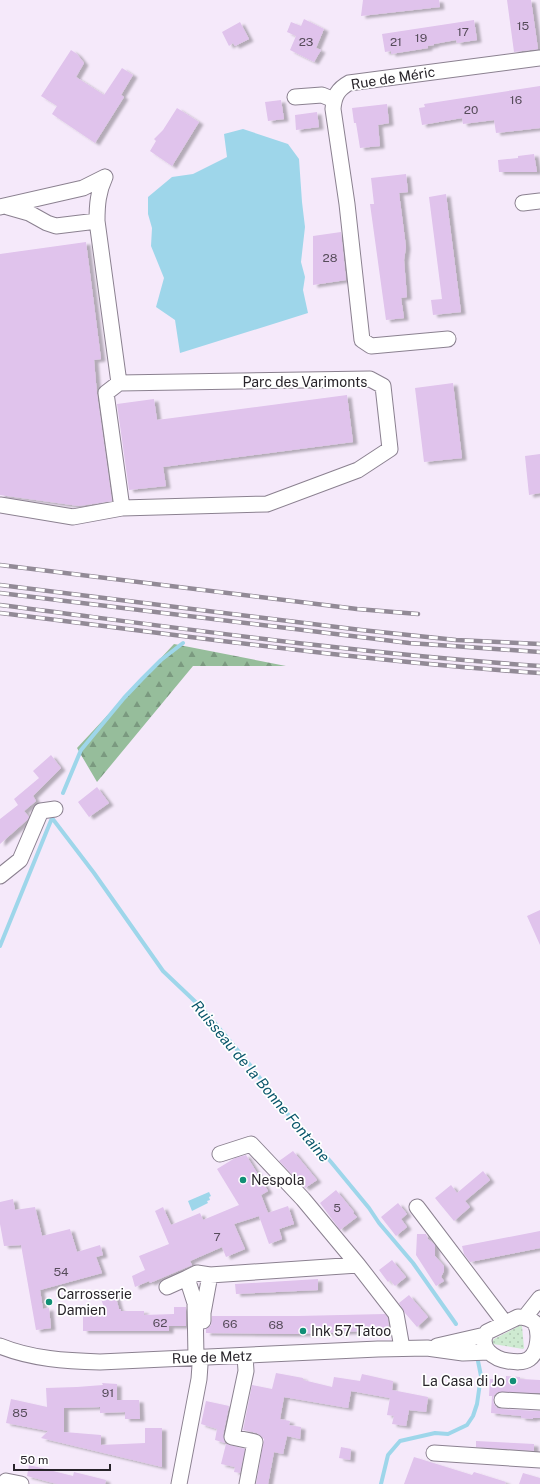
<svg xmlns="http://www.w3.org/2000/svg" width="540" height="1484" viewBox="0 0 540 1484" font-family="'Public Sans',sans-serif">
<defs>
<pattern id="grass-dots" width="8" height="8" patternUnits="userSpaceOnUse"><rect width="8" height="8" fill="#ceead1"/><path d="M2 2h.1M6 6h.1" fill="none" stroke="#b1c9b4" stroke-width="1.8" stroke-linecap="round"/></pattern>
<pattern id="forest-firs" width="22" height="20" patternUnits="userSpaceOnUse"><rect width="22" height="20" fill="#96bd9b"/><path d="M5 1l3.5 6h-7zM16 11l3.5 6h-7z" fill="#7a997f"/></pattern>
<filter id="shadow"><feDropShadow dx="4.5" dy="2.5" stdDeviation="1" flood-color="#0004"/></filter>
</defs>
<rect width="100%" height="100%" fill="#f5e9fa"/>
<path fill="url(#grass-dots)" d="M521 1325 522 1326 524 1348 523 1349 493 1344 492 1342 494 1339Z"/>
<path fill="url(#forest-firs)" d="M174 644 286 666H193L97 782 77 748Z"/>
<path fill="#9ed6ea" d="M243 129 288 144 299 159 302 202 305 227 301 262 305 277 303 290 308 313 180 353 175 320 156 307 164 278 151 246 152 228 148 214V197L172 177 193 174 227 157 224 134Z
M209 1192 211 1196 209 1197 210 1200 207 1201 208 1203 192 1211 188 1201Z"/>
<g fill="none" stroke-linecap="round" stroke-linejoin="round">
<path stroke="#9ed6ea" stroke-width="4" d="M63 793 81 750 124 698 142 679 161 660 183 643
M52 818 94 873 163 971 203 1009 250 1065 285 1111 331 1162 369 1208 379 1223 413 1263 456 1324
M0 946 52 818
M381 1484 388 1455 400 1441 435 1433 448 1434 467 1425 473 1416 477 1404 481 1376 478 1361"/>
</g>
<path fill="#e0c3ec" filter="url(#shadow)" d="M363 0H439L440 7 361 16Z
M507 0H531L538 49 514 52Z
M304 19 324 29 316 48 321 50 314 62 290 50 296 36 287 32 291 22 301 26Z
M474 20 477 40 457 43 456 40 434 44V45L428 46V48L391 54V51L385 52 382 34Z
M240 22 249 39 235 46 233 43 229 46 222 32Z
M71 50 77 54 84 63 76 77 104 95 122 68 133 75 121 95 124 97 95 143 52 114 57 106 41 96Z
M540 86V128L496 133 494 120 463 124 462 118 422 125 419 108 425 107 424 104Z
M281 100 284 119 268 121 265 102Z
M387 104 389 123 378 125 380 146 360 148 356 123H354L352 108Z
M177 108 199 122 172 166 150 151 156 141 154 139 163 130Z
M317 112 319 127 296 130 295 115Z
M534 154 537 172H499L498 160 518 158V156Z
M406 174 408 192 399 193 406 247 404 260 407 297 401 298 404 318 386 320 370 204H374L371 178Z
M446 194 461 312 433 315 431 300 442 299 429 197Z
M341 232 346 280 313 285V236Z
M86 242 101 359 94 360 97 394 112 501 79 506 0 495V254Z
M453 383 462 458 424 462 415 388Z
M347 395 353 442 163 467 166 486 129 490 117 404 154 399 157 420Z
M540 454V493L529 495 525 456Z
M51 755 61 768 33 796 36 801 24 811 29 817 27 820 0 844V819L18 805 14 799 39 778 33 771Z
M97 787 109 803 89 817 78 802Z
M540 910V945L527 916Z
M293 1151 317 1180 305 1188 279 1161Z
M246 1155 268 1191 261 1195 268 1213 234 1224 245 1249 226 1257 222 1247 190 1261 192 1265 150 1283 149 1281 135 1287 132 1276 145 1270 139 1256 169 1244 155 1211 163 1207 171 1225 200 1213 203 1220 239 1205 217 1169 235 1158Z
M483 1171 490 1180 465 1201 470 1207 454 1221 435 1198 451 1185 457 1193Z
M336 1190 354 1212 353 1213 357 1217 340 1230 320 1203Z
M13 1199 15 1210 35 1207 42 1236 70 1229 77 1252 100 1245 103 1255 96 1257 102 1273 40 1290 43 1309 49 1308 51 1328 36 1330 21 1245 4 1246 0 1224V1202Z
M398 1203 407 1214 401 1219 407 1227 396 1236 381 1217Z
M288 1206 294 1224 279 1229 282 1239 269 1244 259 1216Z
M540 1231V1248L470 1262 464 1254 462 1246Z
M417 1234H426L428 1239 435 1245V1256L444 1266V1271L441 1277 444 1281 436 1286 416 1255Z
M392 1260 406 1277 395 1286 390 1280 388 1282 379 1270Z
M318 1279V1290L236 1294 235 1284Z
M115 1294 119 1309H121V1311H144V1315L174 1314V1307H186V1326H169V1331H83V1312L106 1313 101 1299Z
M409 1295 428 1317 417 1327 405 1313 399 1303Z
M385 1314 388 1318 389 1330 298 1334 206 1333V1329L211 1325 212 1316H298Z
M276 1373 303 1378V1380L332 1387 334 1377 360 1381 362 1374 393 1381 392 1390 428 1397 426 1412 409 1410 406 1426 392 1424 394 1416 387 1415 390 1398 351 1391 348 1408 284 1397 280 1419 290 1421 289 1425 301 1427 300 1439 287 1436 283 1454 274 1452 268 1484H256L264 1439 261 1436 257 1433 243 1430 252 1385 272 1389Z
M506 1376 520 1377V1379L540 1380V1393L498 1392 494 1395 493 1400 494 1404 497 1408 502 1409 540 1411V1418H533V1419L521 1418V1416L491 1413 492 1396H489L490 1379H506Z
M102 1383 117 1384V1400H139L140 1419H125V1412L100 1413V1407L64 1408V1432L101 1435V1445L145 1443V1428H162V1467L41 1438 48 1431 6 1423 11 1399 47 1407 46 1388 77 1387 103 1385Z
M206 1401 229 1406 223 1435 225 1443 215 1440 217 1429 201 1424Z
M476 1441 534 1444V1451L476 1447Z
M226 1444 245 1449 240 1473 234 1472 235 1467 221 1464Z
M341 1447 351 1449 350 1460 339 1458Z
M414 1457 472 1475 474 1472 506 1482 505 1484H404Z
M29 1465 73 1476 74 1472 106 1480 105 1484H57L27 1476Z
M523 1473 540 1478V1484H519Z"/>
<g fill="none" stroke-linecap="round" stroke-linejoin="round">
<defs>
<path id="minor" d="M295 97 322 95 334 100
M105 177C98 192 97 205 97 221L119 383 370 379 383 386 390 449 358 470 267 504 122 508
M523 203 540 201
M0 207 83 188 105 177
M8 207 29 213 47 223 56 226 97 221
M448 339 371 346 362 340 347 204 333 109C334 96 338 89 349 83L540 58
M0 505 73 517 122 508 106 393 119 383
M0 876 20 860 41 811 55 809
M220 1154 251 1144 303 1199 358 1265 396 1314 402 1348
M417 1207 505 1323
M187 1278 197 1273 210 1275 358 1265
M167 1287 187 1278 195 1303 196 1357
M518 1317C525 1317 530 1318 535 1323 540 1332 539 1352 529 1359 523 1363 515 1362 508 1361 501 1360 494 1357 489 1352 483 1346 483 1338 487 1332Z
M525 1317 540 1298
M203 1321V1313L210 1275
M0 1346C32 1359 66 1361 100 1362L378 1349 427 1348 463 1353 489 1352
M437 1346 485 1335
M245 1356 246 1371 232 1437 255 1442 247 1484
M502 1400 540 1402
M434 1453 540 1460
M5 1484 6 1481 21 1484
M179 1484 199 1379 200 1365 199 1357"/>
</defs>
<use href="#minor" stroke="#8b8190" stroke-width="17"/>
<use href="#minor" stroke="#fff" stroke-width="15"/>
<defs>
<path id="rail" d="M0 565 357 609 418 614
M0 585 361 630 456 640 540 644
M0 593 409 643 540 652
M0 605C180 628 359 654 540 666
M0 613C180 635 359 661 540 673"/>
</defs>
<use href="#rail" stroke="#928a96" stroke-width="4.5"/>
<use href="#rail" stroke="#fff" stroke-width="3" stroke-dasharray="9" stroke-linecap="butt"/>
</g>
<g fill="#118f76" stroke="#fff" stroke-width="1.5">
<circle cx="243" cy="1180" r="4"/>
<circle cx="49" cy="1302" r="4"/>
<circle cx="303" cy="1331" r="4"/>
<circle cx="513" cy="1381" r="4"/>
</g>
<g text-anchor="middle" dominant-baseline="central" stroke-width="3.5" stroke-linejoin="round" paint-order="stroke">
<g font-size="12" fill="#564c5a">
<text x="523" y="26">15</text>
<text x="463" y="32">17</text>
<text x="421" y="38">19</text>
<text x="306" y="42">23</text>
<text x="396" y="42">21</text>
<text x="516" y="100">16</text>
<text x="471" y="110">20</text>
<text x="330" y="258">28</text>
<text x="337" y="1208">5</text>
<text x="217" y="1237">7</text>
<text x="61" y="1272">54</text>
<text x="160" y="1323">62</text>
<text x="230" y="1324">66</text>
<text x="276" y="1325">68</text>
<text x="108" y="1393">91</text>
<text x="20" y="1413">85</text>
</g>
<g font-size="14" fill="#28242a" stroke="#fff">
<text transform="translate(393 78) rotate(-9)">Rue de Méric</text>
<text x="305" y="382">Parc des Varimonts</text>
<text transform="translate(212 1357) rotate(-2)">Rue de Metz</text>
</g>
<g font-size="14" fill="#28242a" stroke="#fff" text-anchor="start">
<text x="251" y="1180">Nespola</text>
<text x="57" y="1294">Carrosserie<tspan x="57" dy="16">Damien</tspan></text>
<text x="311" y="1331">Ink 57 Tatoo</text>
<text x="505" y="1381" text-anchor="end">La Casa di Jo</text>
</g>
<g font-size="15" font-style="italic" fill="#0a576b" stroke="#fff">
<text transform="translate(261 1081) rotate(50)">Ruisseau de la Bonne Fontaine</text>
</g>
</g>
<path d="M14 1464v6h96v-6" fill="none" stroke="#28242a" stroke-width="2"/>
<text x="20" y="1464" font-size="12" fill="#28242a" stroke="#ffffff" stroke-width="3" paint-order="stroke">50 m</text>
</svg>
